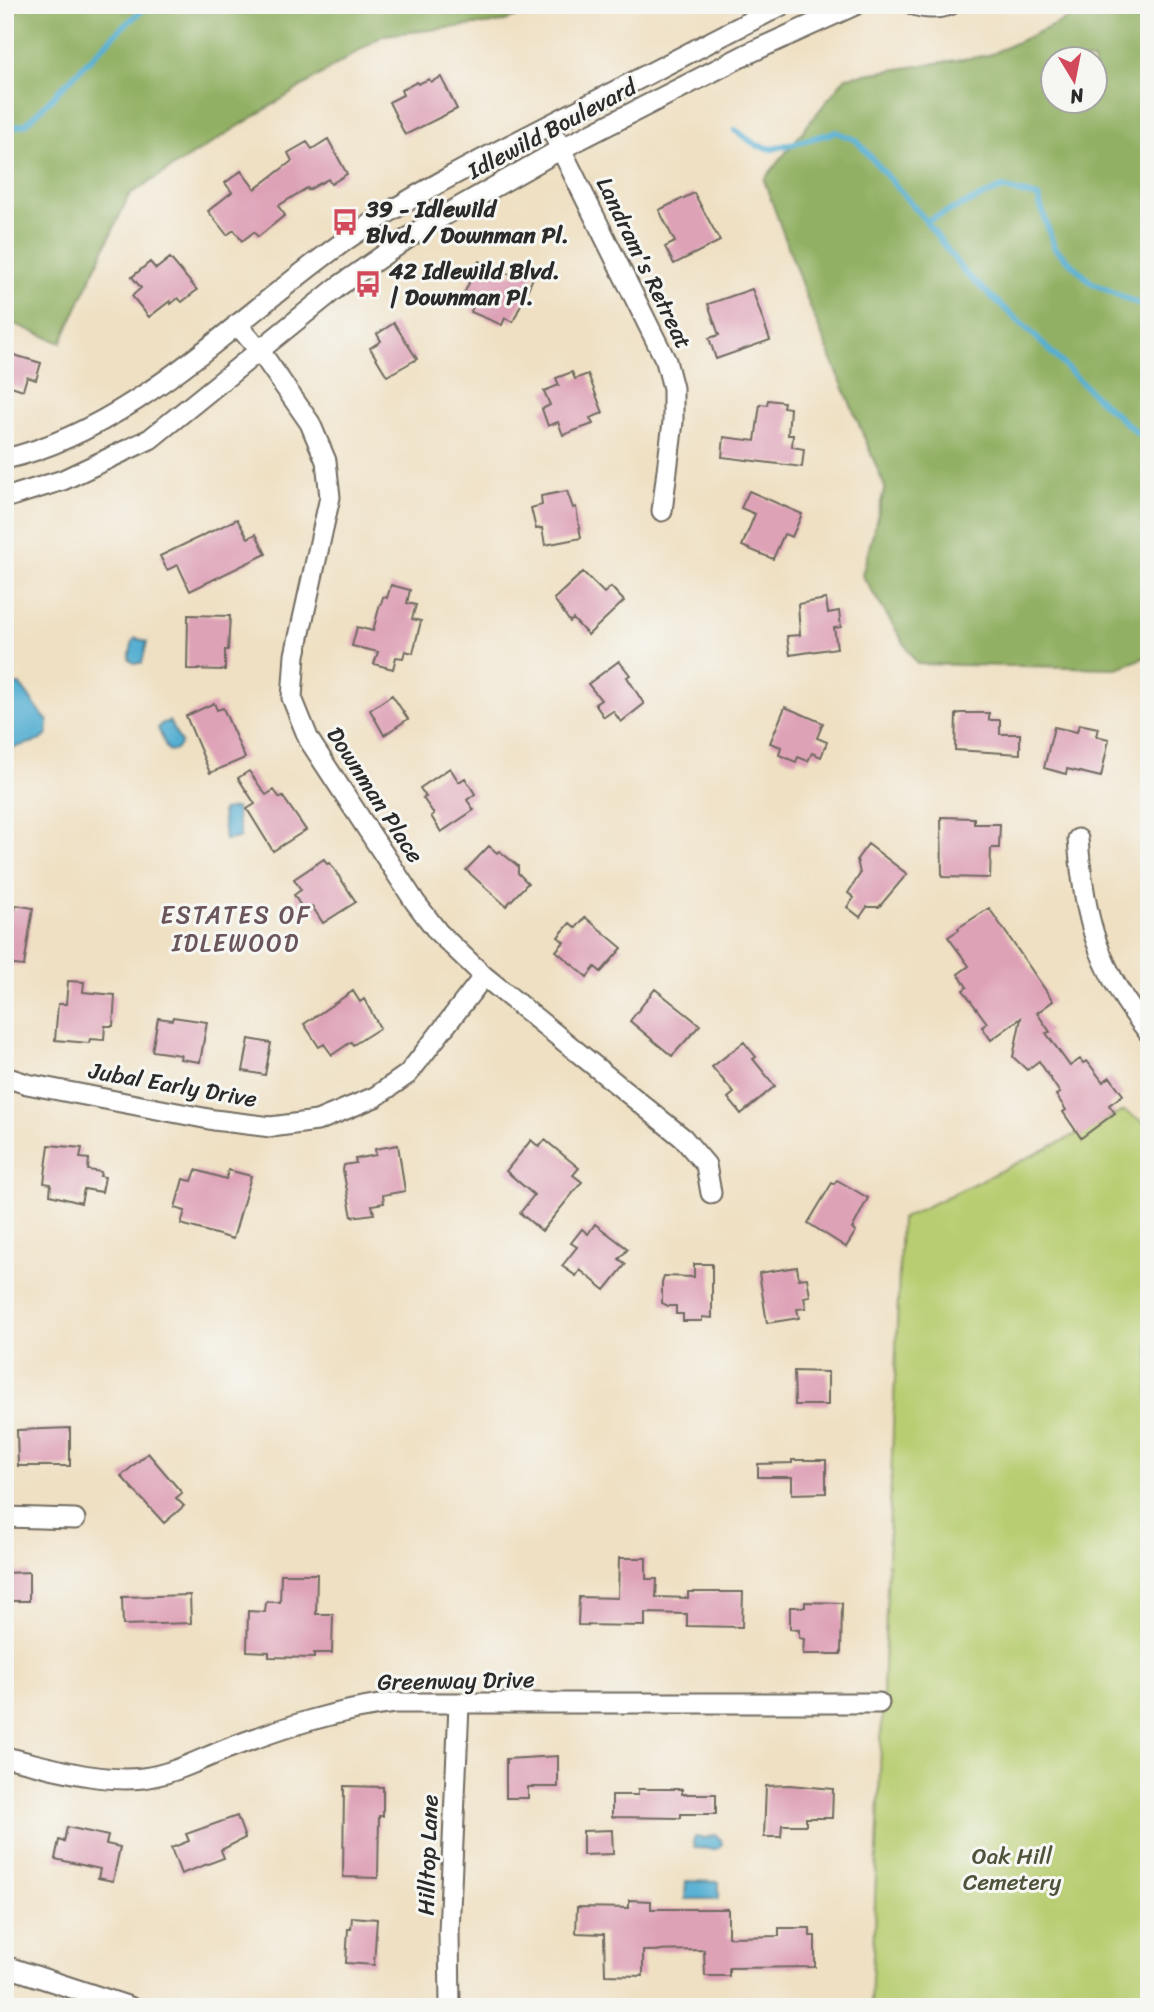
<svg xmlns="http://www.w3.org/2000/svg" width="1154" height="2012" viewBox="0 0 1154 2012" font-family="Sriracha,sans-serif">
<rect width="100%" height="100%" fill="#f6f6f2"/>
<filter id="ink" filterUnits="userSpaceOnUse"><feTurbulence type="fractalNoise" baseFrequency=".0143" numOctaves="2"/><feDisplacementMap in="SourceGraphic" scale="14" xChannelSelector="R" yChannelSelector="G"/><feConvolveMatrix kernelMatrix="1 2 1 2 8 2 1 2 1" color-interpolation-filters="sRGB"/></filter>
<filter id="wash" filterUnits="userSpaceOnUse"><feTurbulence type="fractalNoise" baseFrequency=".00686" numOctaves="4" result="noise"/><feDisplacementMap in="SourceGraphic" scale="28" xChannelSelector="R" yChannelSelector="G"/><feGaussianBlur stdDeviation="1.57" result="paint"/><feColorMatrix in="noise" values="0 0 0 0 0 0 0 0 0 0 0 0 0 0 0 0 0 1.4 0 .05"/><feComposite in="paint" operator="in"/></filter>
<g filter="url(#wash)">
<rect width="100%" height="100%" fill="#efe0c3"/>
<path fill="#b8cd71" stroke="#727c4e" stroke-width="2" d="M1124 1111 1149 1125V2007H871L901 1219Z"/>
<path fill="#92b063" stroke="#5e6e47" stroke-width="2" fill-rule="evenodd" d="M5 5H548L503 22 384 35 129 195 61 343 5 320Z
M1095 6 1149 12V656L1117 668 917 664 862 575 885 487 808 302 764 180 846 77 989 55ZM1052 60H1094V102H1052Z"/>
<path fill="#54afd2" stroke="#406d7e" stroke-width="2" d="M136 638 147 642 142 663H134L129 659 133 640Z
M9 685H20C31 697 36 710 48 721L47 735 41 740 5 750V687Z
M169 721 181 743 177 749 170 751 167 749 158 728 161 724Z
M236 808 240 838 225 840 222 810Z
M715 1835 721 1840 722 1844 717 1849 695 1848 693 1842 695 1837 706 1838Z
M686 1881 719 1882V1899H685Z"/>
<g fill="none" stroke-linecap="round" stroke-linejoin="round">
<path stroke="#54afd2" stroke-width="6" d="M5 129 26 124 120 29 149 5
M735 130 756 145 772 149 836 132 856 140 926 221 1002 188 1038 197 1054 247 1092 283 1149 309
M926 221 963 271 1033 334 1097 398 1149 443"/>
</g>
<g id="blocks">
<path fill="#dea2b7" d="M441 77 457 109 405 135 389 102 403 95 401 90 417 82 418 84 429 79 431 82Z
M328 139 347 174 331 184 328 179 308 190 307 188 278 206 285 215 258 237 254 232 242 241 234 230 227 235 208 211 232 192 225 183 241 171 255 189 292 161 288 153 307 142 312 149Z
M694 193 720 241 674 264 665 247 675 242 659 210Z
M170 258 197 290 182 302 178 298 171 304 170 301 149 317 132 296 141 288 132 277 150 262 156 269Z
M520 259 538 267 513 322 505 318 502 325 471 312 474 303 462 298 479 261 499 271 512 275Z
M752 289 770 340 716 359 709 338 719 335 708 304Z
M394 323 417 359 387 376 370 348 381 341 377 334Z
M14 355 41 363 36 380 27 377 23 390 5 384Z
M572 372 575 379 588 374 603 413 590 418 593 424 563 435 558 422 548 426 542 409 550 405 544 391 559 385 556 378Z
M768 400 784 402 783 407 790 408 788 435H793L792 447 804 449 802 467 722 457 724 437 755 441 760 404 767 405Z
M567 491 573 508 576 507 581 538 545 545 542 528 536 529 531 508 542 505 541 496Z
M749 491 802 514 792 537 784 534 773 559 742 546 755 514 741 508Z
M237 519 248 538 256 534 266 554 190 591 178 565 167 570 160 556Z
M583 572 604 593 611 587 624 601 588 635 573 619 570 622 554 599Z
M391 585 410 590 407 603 416 605 412 619 421 621 413 653 405 651 403 658 396 657 393 669 374 664 378 652 352 646 357 627 373 631 380 604H381L383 597 387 598Z
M826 599 828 613 839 611 841 627 834 628 837 648 790 655 787 636 800 635 798 604Z
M188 615 230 616 228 650H225V670L187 669Z
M619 661 630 675 627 677 644 704 621 722 613 711 604 717 595 704 601 700 588 684Z
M392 695 408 719 384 735 370 710Z
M214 703 217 710 223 708 245 758 210 773 186 716Z
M785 707 823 723 817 738 827 742 821 757 812 753 808 761 798 757 796 762 779 755 781 747 770 743Z
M961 713H989V720H1000V734H1020V754L955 750 956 714Z
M1079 724 1098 728 1096 736 1109 739 1101 777 1067 769 1066 774 1044 768 1054 727 1077 732Z
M450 768 459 782 465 778 475 794 467 800 474 810 441 832 431 816 434 814 423 798 426 797 420 788Z
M249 771 266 795 274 790 280 798 283 797 306 830 273 851 247 809 255 804 238 778Z
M941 817 974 818V824H1000L999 848H991L990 878 942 877Z
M868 844 907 874 879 907H867L860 917 847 907 854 898 848 893 860 874 857 859Z
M489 846 497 853 499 851 512 861 518 866V873L528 883 506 906 466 870Z
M324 859 327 864 330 863 356 902 323 923 312 906 304 911 294 895 301 890 294 879Z
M16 905 33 908 24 966 5 964V908L15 910Z
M989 908 1053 1001 1037 1013 1050 1032 1046 1033 1070 1066 1080 1059 1083 1063 1087 1061 1103 1082 1110 1077 1123 1095 1109 1105 1115 1113 1081 1138 1063 1112 1066 1110 1056 1095 1060 1093 1039 1061 1027 1070 1013 1057 1021 1018 991 1040 982 1027 987 1023 963 990 967 987 958 974 969 966 948 937 959 930 958 928Z
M585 917 622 948 601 972 595 967 587 977 556 951 564 942 558 937 570 923 576 928Z
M68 981 84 982 83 992 115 995 113 1026H105L104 1040 90 1039 89 1043 55 1040 58 1004H66Z
M655 989 700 1025 672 1056 630 1021Z
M353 991 360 1002 364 999 380 1028 353 1045 351 1042 332 1055 324 1044 319 1047 304 1024Z
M173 1017 207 1022 200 1062 180 1059 181 1055 152 1051 158 1018 172 1020Z
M249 1039 271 1043 265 1075 243 1071Z
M744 1042 756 1057 753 1059 775 1086 741 1114 728 1098 734 1093 712 1067Z
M531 1140 539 1147 545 1140 579 1168 573 1175 582 1182 542 1231 520 1213 534 1195 506 1171Z
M49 1145 82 1148 80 1158 89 1159 88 1170 101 1172 100 1176 105 1177 102 1192 84 1189 81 1203 50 1195 51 1184 44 1183Z
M398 1145 405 1191 383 1195 384 1203 372 1205 374 1214 352 1217 343 1170 344 1165 356 1163 355 1159 376 1155 375 1149Z
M196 1170 226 1179 228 1170 251 1176 233 1239 181 1224 185 1211 175 1208 183 1179 192 1181Z
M837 1180 868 1198 852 1229 856 1231 846 1247 808 1223 832 1183 834 1184Z
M595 1224 628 1249 619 1259 626 1264 605 1290 580 1270 576 1276 562 1266 577 1247 571 1243 582 1229 588 1234Z
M694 1264H712V1318L702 1317V1321H683V1314H676V1306H668L662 1303V1282L664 1276 694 1277Z
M797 1267 799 1279 807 1278 810 1296 804 1297 806 1308 797 1309 799 1318 767 1323 759 1273Z
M794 1371 828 1372V1405H795Z
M70 1428V1466H18L17 1430Z
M148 1453 182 1493 176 1498 184 1506 164 1523 121 1476Z
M792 1460H826V1493L792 1494V1477H758V1464L792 1463Z
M619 1558H646V1579H657L656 1597 688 1598V1592H743L742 1627 687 1626V1614L645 1613V1626L578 1625 579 1597 618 1598Z
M29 1572V1601H5V1573Z
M281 1574H317L316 1614H333L332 1653H314V1658L269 1657V1652L247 1651 248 1611 265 1612 266 1602H280Z
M190 1595 191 1623 123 1625 122 1597Z
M805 1602 842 1603 841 1654H803L804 1639 799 1638V1630L790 1629V1607H805Z
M558 1756V1787H528V1798H506V1759Z
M789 1785 833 1789 832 1818H806V1825H782L781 1837H764L766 1786Z
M344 1786 383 1787V1816H379L378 1878 343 1877Z
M638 1789H682V1794H716V1814H681V1818L612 1817V1795H638Z
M237 1816 245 1838 221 1850 224 1858 181 1874 171 1848 189 1841 186 1834Z
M67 1827 108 1836 106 1844 120 1847 113 1881 98 1878 100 1869 55 1859 59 1840 64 1842Z
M612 1830 613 1854 583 1855V1831Z
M629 1900 651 1901V1909H728V1937L779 1936V1928H810V1936H815V1967L729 1968V1976H705L704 1950 643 1951V1976L605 1975 604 1934 576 1933 577 1907 629 1908Z
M352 1917 377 1919 374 1965 346 1963 348 1929H351Z"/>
</g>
</g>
<g filter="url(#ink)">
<use href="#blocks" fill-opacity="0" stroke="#706a60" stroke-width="2"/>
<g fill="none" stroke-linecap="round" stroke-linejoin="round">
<defs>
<path id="minor" d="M914 5C925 9 939 9 950 5
M555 137 666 361 673 388V422L662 511
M237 324 260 351 310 423 326 461 330 497 295 655 292 698 309 740 415 902 438 932 484 976 683 1138 706 1165 711 1193
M5 459C136 429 242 312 349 238 416 192 489 156 561 119 634 81 708 43 782 5
M5 498 63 480 150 439 339 286 424 227 561 149 747 54 855 5
M1078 839C1084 919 1098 970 1149 1033
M5 1077 27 1084 214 1120 271 1127 317 1121 375 1097 408 1074 484 976
M5 1517 75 1519
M5 1757C50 1767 97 1783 143 1778 174 1774 201 1759 229 1748 285 1727 335 1710 395 1703H879
M5 1966 130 2007
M450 2007 449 1932 459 1705"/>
</defs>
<use href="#minor" stroke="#706a60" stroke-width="23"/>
<use href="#minor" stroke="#fff" stroke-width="19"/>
</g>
</g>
<defs>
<symbol id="bus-bare" viewBox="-9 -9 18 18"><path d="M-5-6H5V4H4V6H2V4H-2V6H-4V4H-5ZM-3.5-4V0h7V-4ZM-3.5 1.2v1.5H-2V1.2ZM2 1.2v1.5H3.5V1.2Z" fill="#d1495b" stroke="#f6f6f2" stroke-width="2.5" paint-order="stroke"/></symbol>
</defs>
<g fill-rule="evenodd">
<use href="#bus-bare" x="326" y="203" width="38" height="38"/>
<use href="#bus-bare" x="349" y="265" width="38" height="38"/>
</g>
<g text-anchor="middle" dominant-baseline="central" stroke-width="6" stroke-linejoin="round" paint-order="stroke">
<g font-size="23" fill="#2b2b2b" stroke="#f6f6f2">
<text transform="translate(552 129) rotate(-28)">Idlewild Boulevard</text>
<text transform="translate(644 263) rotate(64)">Landram's Retreat</text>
<text transform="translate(375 795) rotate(57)">Downman Place</text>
<text transform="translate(173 1085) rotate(10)">Jubal Early Drive</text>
<text transform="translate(456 1681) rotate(-1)">Greenway Drive</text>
<text transform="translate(428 1855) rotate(-88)">Hilltop Lane</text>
</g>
<g font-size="23" font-weight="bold" fill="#2b2b2b" stroke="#f6f6f2" text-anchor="start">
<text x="366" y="209">39 - Idlewild<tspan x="366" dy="26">Blvd. / Downman Pl.</tspan></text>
<text x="389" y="271">42 Idlewild Blvd.<tspan x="389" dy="26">| Downman Pl.</tspan></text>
</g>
<g font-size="23" fill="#4e543c" stroke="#f6f6f2">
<text x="1012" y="1856">Oak Hill<tspan x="1012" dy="26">Cemetery</tspan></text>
</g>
<g font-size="24" letter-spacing="2" fill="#6a555c" stroke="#f6f6f2">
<text x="236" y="915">ESTATES OF<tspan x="236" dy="28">IDLEWOOD</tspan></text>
</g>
</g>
<rect width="1154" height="2012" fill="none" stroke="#f6f6f2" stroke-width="28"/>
<g transform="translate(1074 80) rotate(170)"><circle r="33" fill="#f6f6f2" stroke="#a5a5a2" stroke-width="2"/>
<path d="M0-5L12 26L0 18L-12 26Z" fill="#d1495b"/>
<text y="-10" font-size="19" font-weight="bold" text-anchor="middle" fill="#2b2b2b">N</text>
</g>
</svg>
